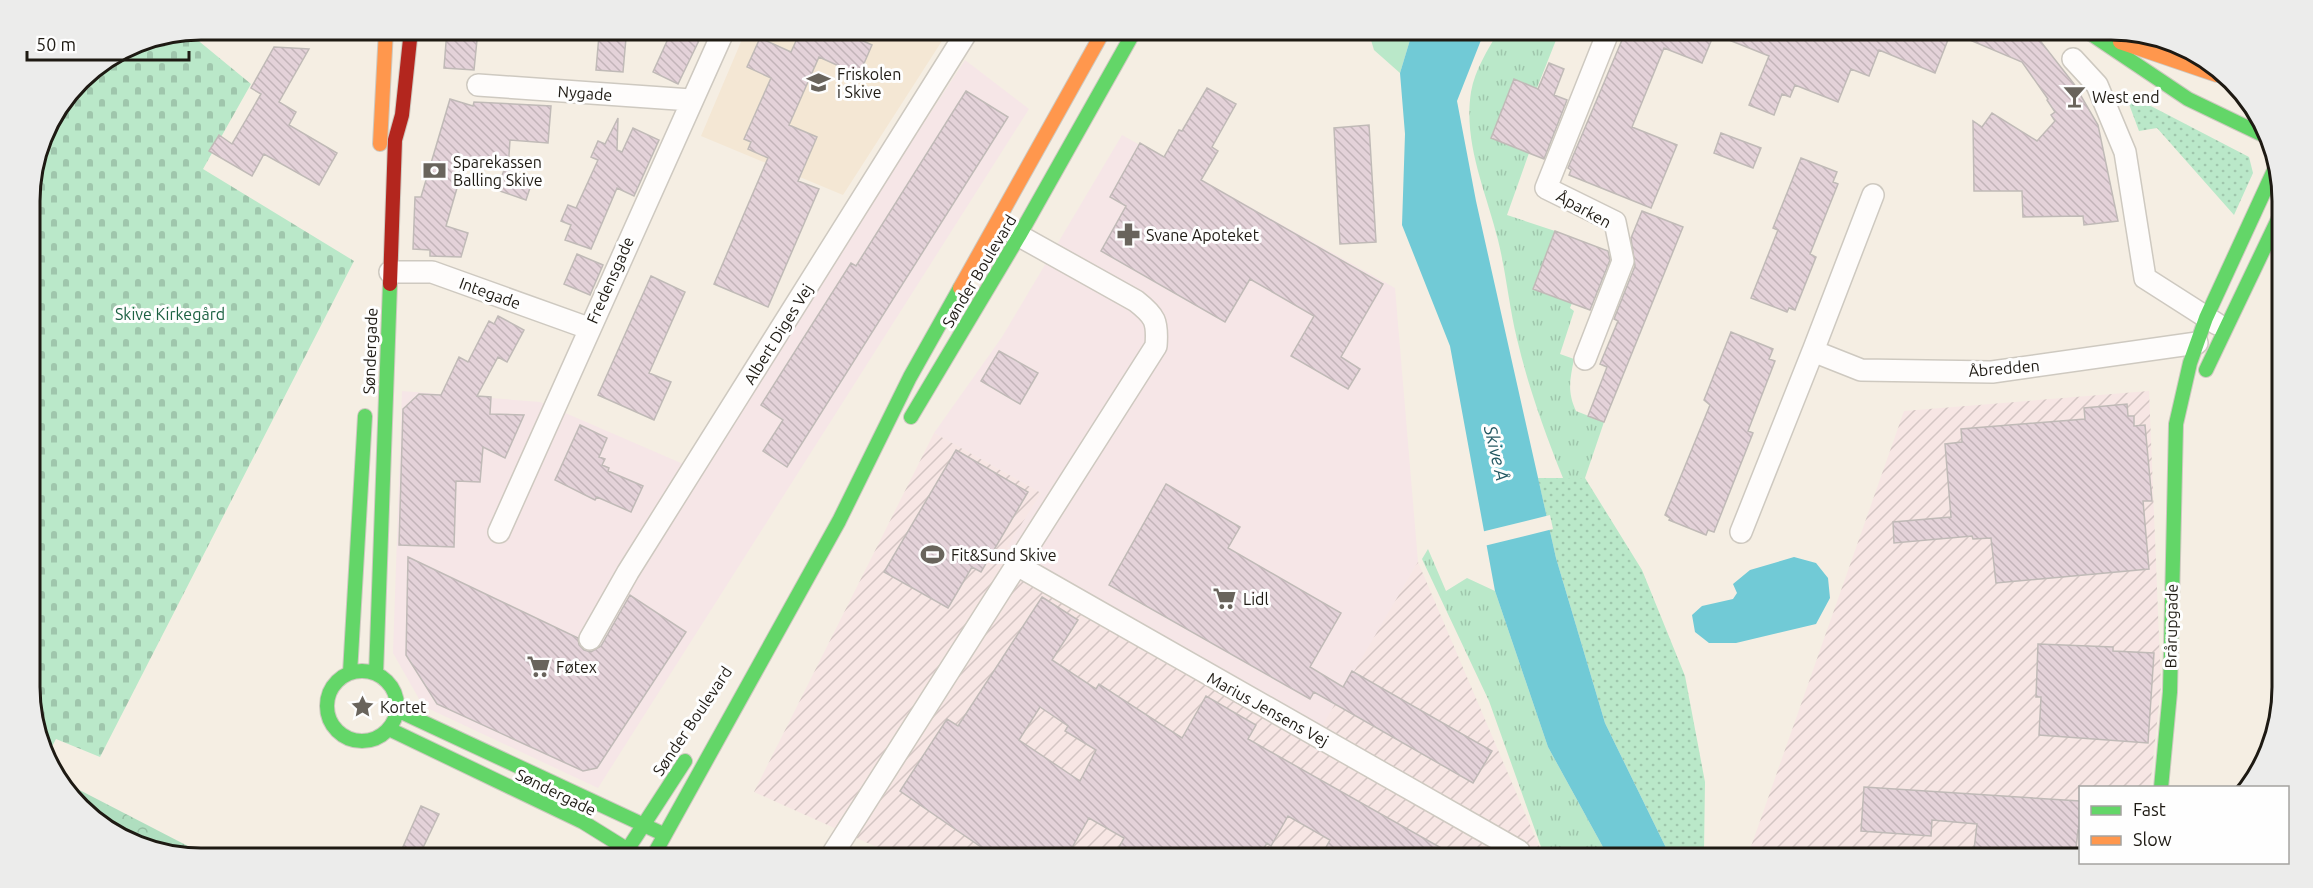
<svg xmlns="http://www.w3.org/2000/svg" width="2313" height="888" viewBox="0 0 2313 888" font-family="Ubuntu,sans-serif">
<defs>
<pattern id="industrial-furrows" width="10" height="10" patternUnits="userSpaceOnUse" patternTransform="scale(1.5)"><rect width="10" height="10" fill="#f7e6e4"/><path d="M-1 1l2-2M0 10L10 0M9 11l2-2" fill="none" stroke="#d3c5c3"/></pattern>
<pattern id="grass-tufts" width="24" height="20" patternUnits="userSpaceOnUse" patternTransform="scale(1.5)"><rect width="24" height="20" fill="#bae8c9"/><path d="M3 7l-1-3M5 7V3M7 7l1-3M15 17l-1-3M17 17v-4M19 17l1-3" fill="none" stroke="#9fc6ac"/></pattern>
<pattern id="forest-crowns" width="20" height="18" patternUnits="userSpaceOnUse" patternTransform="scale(1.5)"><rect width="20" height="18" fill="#afdebf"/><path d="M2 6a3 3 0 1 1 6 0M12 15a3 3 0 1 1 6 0" fill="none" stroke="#96bea3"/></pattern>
<pattern id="cemetery-stones" width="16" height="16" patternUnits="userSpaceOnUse" patternTransform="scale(1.5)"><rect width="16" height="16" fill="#bae8c9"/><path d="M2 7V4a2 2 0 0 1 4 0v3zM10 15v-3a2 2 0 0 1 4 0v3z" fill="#9fc6ac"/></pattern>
<pattern id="park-dots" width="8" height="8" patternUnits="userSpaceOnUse" patternTransform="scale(1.5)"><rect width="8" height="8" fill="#bae8c9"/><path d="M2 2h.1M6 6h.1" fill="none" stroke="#9fc6ac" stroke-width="1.8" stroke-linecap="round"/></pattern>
<pattern id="building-back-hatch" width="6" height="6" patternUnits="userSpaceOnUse" patternTransform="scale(1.5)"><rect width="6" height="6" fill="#e4d2d9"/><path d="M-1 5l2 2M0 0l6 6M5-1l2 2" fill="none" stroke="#c3b4b9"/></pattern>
</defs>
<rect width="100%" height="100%" fill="#f5eee3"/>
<path fill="#f6e6e7" d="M965 60 1029 109 598 788 423 706 393 653 402 391 540 402 697 470Z
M1122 135 1395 288 1418 562 1322 729 1006 546 1041 493 934 433 1002 337Z"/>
<path fill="url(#industrial-furrows)" d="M2282 263V291L2272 285Z
M2149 391 2161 686 2150 787 2080 788V858H1747L1904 411Z
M934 433 1041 493 1007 547 1321 728 1418 562 1544 858H901L754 792Z"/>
<path fill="#f4e7d4" d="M746 30H949L843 195 701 136Z"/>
<path fill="url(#grass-tufts)" d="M1499 30H1560L1537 88 1514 80 1491 137 1529 153 1507 215 1555 231 1533 288 1572 303 1570 308 1574 311 1560 354 1574 359C1570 379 1567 392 1576 411L1604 422 1585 478H1563C1545 433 1528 386 1517 339 1509 306 1506 272 1498 240 1486 191 1463 143 1471 92 1475 69 1488 50 1499 30Z
M1428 549 1446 591 1467 578 1495 591 1548 747 1609 858H1545L1489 701 1422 559Z"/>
<path fill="url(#forest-crowns)" d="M64 782 211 858 146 849 72 799Z"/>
<path fill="url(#cemetery-stones)" d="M189 33 251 84 203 169 354 261 100 757 56 739 49 752 33 719 30 190 48 126 88 73 136 43Z"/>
<path fill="url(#park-dots)" d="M2126 96 2147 104 2249 157 2253 173 2234 215 2157 128 2139 131Z
M1538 478H1585L1642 570 1685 676 1705 782 1704 850 1690 858H1671L1605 723 1556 558Z"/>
<path fill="#bae8c9" d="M1368 30H1413L1400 73 1374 50Z"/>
<path fill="#71cad6" d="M1413 30H1485L1457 101 1476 201 1556 558 1605 723 1671 858H1609L1548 747 1495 591 1450 346 1402 225 1405 134 1400 73Z
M1794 557 1816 563 1828 578 1830 598 1816 624 1736 643H1709L1695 632 1692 615 1702 606 1733 599 1737 593 1733 584 1750 570Z"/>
<path fill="#f5eee3" d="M1550 515 1553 529 1484 546 1481 532Z"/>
<path fill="url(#building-back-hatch)" stroke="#c0bab7" stroke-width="1.5" fill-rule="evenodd" d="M447 30H478L474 70 444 68Z
M672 30H704L678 84 653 72Z
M801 30H839L872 45 859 75 819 57 789 125 817 137 798 181 819 189 768 307 714 284 768 158 748 149 751 142 744 139 771 78 747 67 760 38 791 52Z
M1622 30H2026L2035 34 2074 84 2098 125 2118 221 2084 225 2083 216 2023 217 2022 191H1974L1973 121 1982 127 1992 113 2037 141 2055 121 2051 115 2055 112 2047 100 2048 99 2022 62 1951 32 1935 73 1879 50 1869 76 1851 69 1838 102 1795 85 1790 97 1782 94 1774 115 1749 105 1769 56 1714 34 1702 63 1664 48 1632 127 1677 145 1651 208 1569 175 1571 170 1568 168 1625 33Z
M599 35 626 38 623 72 596 70Z
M274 47 309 49 279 102 296 112 289 125 337 153 319 185 264 154 252 176 209 151 219 135 232 144 261 94 251 88Z
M1549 63 1564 69 1554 95 1567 100 1544 159 1491 138 1514 79 1538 89Z
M1207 88 1236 104 1212 147 1218 151 1201 180 1383 284 1341 357 1360 369 1348 389 1291 356 1314 316 1250 279 1225 322 1101 251 1126 206 1110 197 1140 143 1164 157 1179 130 1182 131Z
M966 91 1008 117 787 467 763 451 783 420 761 405 851 263 856 266Z
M450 99 473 106 474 102 551 106 548 143 510 140 508 170 533 179 526 200 497 190 504 170 466 157 446 226 468 233 461 257 430 256V250L413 249 415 197H421Z
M618 118 617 150 622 152 633 128 659 140 634 196 617 188 591 249 565 240 571 225 561 221 568 205 576 208 598 160 591 157 598 141 605 144Z
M1369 125 1376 242 1340 244 1334 128Z
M1721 133 1761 148 1753 168 1714 153Z
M1801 158 1837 172 1833 182 1838 184 1810 254 1816 257 1795 310 1789 308 1787 312 1751 298 1778 230 1773 228Z
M1642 211 1683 227 1604 422 1588 416 1607 367 1600 364 1618 321 1614 319 1635 266 1631 238Z
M1555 231 1608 251 1610 260 1590 310 1533 289Z
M577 254 603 265 590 295 564 284Z
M651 276 685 292 649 373 671 382 654 420 598 395Z
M498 316 524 330 507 362 498 357 477 396 491 397 490 414 524 415 505 458 483 447 480 482 456 481 454 547 399 545 403 409 419 394 441 395 459 357 468 362 489 321 494 324Z
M1731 332 1773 349 1769 359 1775 361 1748 431 1753 433 1714 532 1708 530 1706 535 1669 520 1670 518 1665 515 1710 405 1704 400Z
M999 351 1038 373 1020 404 981 381Z
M2127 404 2128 416H2134V426L2145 425 2152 501H2143L2149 569 1996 583 1991 538 1973 539 1972 536 1894 543 1893 522 1951 517 1945 444 1962 442 1961 429 2085 419 2084 408Z
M580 425 607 438 599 457 605 459 602 465 609 468 608 471 643 486 631 512 597 497 595 500 555 480Z
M956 450 1028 492 981 572 972 567 948 608 884 572Z
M1166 484 1240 527 1228 548 1341 613 1310 667 1343 687 1352 671 1492 751 1473 783 1314 692 1310 699 1109 585Z
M408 557 578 638 579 645 584 650 591 652 601 646 630 595 686 632 597 768 583 771 437 704 406 655Z
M1042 597 1078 620 1052 660 1096 689 1099 684 1182 738 1206 696 1256 725 1248 739 1459 858H1320L1330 840 1288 816 1271 846 1267 843 1258 858H1113L1124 838 1089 818 1066 858H997L900 791 947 719 958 726ZM1040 707 1068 726 1065 731 1096 750 1080 781 1019 740Z
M2038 644 2113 647V651L2154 653 2148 743 2039 735 2041 697H2036Z
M1864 787 2080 801V831L2078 830 2075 858H1973L1977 824 1932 820 1931 836 1861 831Z
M421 806 439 814 419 856 402 849Z"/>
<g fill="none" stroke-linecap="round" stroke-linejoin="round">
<defs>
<path id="street" d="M2073 59 2097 85 2125 152 2145 278 2217 324
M478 85 691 100
M390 272H432L588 328
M1813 351 1873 195
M1585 359 1623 261 1615 222 1546 188 1609 30
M499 532 724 30
M1741 532 1813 351 1861 370 1992 372 2197 343
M1017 565 1519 851
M590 639 628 572 968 30
M830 858 1156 346C1158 321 1155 316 1136 301L1009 230"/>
<path id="fast" d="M2088 32 2188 99 2263 135
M2206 370 2282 211
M911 417 1019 236 1135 30
M327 706a35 35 0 1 1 70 0a35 35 0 1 1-70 0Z
M350 673 365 416
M376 674 390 284
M397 710 661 833
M389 729 583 822 641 858
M2161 788 2170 692 2176 424 2190 363 2206 318 2276 166
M622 858 685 761
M652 858 839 521 910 377 960 288"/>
<path id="slow" d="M2120 42 2217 75
M380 144 386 30
M960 288 1104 30"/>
<path id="jam" d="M390 284 395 140 402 115 411 30"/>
</defs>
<use href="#street" stroke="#cec9c0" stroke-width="24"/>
<use href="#fast" stroke="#cec9c0" stroke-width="16"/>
<use href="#slow" stroke="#cec9c0" stroke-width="16"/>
<use href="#jam" stroke="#cec9c0" stroke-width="16"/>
<use href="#street" stroke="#fefcfb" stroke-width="21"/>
<use href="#fast" stroke="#63d668" stroke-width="14"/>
<use href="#slow" stroke="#ff974d" stroke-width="14"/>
<use href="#jam" stroke="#b3261e" stroke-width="14"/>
</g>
<defs>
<symbol id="school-bare" viewBox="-9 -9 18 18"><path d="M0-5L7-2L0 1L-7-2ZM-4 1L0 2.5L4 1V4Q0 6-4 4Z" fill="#69645c" stroke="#fefefe" stroke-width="2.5" paint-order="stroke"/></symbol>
<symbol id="bar-bare" viewBox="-9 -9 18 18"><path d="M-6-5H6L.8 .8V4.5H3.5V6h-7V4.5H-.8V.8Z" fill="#69645c" stroke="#fefefe" stroke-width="2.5" paint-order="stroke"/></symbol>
<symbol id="bank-bare" viewBox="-9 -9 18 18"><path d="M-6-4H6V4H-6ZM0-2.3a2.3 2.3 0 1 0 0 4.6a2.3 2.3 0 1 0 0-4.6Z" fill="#69645c" stroke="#fefefe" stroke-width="2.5" paint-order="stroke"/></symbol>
<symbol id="pharmacy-bare" viewBox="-9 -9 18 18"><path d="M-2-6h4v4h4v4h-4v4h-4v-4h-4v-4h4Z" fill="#69645c" stroke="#fefefe" stroke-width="2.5" paint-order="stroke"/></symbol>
<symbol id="stadium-bare" viewBox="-9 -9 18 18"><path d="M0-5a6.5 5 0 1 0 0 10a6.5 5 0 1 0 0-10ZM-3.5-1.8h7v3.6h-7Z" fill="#69645c" stroke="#fefefe" stroke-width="2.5" paint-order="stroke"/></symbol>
<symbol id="supermarket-bare" viewBox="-9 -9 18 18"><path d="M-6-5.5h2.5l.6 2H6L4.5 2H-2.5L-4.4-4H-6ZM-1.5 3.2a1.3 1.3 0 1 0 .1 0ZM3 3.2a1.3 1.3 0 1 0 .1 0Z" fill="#69645c" stroke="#fefefe" stroke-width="2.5" paint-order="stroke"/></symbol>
<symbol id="sight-bare" viewBox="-9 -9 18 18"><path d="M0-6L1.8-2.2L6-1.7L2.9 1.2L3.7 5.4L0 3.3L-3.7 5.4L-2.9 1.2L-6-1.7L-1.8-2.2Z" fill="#69645c" stroke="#fefefe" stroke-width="2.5" paint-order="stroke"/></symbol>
</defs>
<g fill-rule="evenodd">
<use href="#school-bare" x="802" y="66" width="33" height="33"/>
<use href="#bar-bare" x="2058" y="80" width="33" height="33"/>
<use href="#bank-bare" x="418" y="154" width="33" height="33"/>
<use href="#pharmacy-bare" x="1112" y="218" width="33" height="33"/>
<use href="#stadium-bare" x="916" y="538" width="33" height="33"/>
<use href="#supermarket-bare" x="1208" y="582" width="33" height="33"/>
<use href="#supermarket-bare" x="522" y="650" width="33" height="33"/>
<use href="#sight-bare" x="346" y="690" width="33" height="33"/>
</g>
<g text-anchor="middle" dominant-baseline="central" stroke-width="6" stroke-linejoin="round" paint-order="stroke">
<g font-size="16" fill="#1e1a13" stroke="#fefefe" text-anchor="start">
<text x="837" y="74">Friskolen<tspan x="837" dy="18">i Skive</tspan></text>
<text x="2092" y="97">West end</text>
<text x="453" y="162">Sparekassen<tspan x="453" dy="18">Balling Skive</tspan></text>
<text x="1146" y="235">Svane Apoteket</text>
<text x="951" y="555">Fit&amp;Sund Skive</text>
<text x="1243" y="599">Lidl</text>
<text x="556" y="667">Føtex</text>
<text x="380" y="707">Kortet</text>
</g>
<g font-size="16" fill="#1e1a13" stroke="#fefefe">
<text transform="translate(585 93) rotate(4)">Nygade</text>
<text transform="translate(1584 209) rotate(29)">Åparken</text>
<text transform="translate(979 271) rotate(-59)">Sønder Boulevard</text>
<text transform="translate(610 280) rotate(-66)">Fredensgade</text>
<text transform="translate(490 293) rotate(20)">Integade</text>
<text transform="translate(778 334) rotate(-58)">Albert Diges Vej</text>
<text transform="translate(370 351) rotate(-88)">Søndergade</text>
<text transform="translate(2004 368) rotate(-5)">Åbredden</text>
<text transform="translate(2171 626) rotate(-89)">Brårupgade</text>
<text transform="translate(1268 709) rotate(29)">Marius Jensens Vej</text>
<text transform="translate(692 721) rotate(-56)">Sønder Boulevard</text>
<text transform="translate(556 792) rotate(26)">Søndergade</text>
</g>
<g font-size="16" fill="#1d6142" stroke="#fefefe">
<text x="170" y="314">Skive Kirkegård</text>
</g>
<g font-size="18" font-style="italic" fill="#245862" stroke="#fefefe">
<text transform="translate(1497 453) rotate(77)">Skive Å</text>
</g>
</g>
<path d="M0 0H2313V888H0ZM201 40H2111A161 161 0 0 1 2272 201V687A161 161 0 0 1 2111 848H201A161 161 0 0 1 40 687V201A161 161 0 0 1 201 40Z" fill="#ececeb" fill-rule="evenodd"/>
<path fill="none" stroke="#1e1a13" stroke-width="3" d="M201 40H2111A161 161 0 0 1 2272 201V687A161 161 0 0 1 2111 848H201A161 161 0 0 1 40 687V201A161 161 0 0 1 201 40Z"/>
<rect x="2079" y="786" width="210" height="78" fill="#fefefe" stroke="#a4a3a0" stroke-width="1.5"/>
<rect x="2091" y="806" width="30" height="9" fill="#63d668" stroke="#a4a3a0" stroke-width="1.5"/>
<text x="2133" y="816" font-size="18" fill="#1e1a13">Fast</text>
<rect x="2091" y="836" width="30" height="9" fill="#ff974d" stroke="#a4a3a0" stroke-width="1.5"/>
<text x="2133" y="846" font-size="18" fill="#1e1a13">Slow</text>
<path d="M27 51v9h162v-9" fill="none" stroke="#1e1a13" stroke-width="3"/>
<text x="36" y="51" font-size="18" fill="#1e1a13" stroke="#fefefe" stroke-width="4.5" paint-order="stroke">50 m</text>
</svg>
